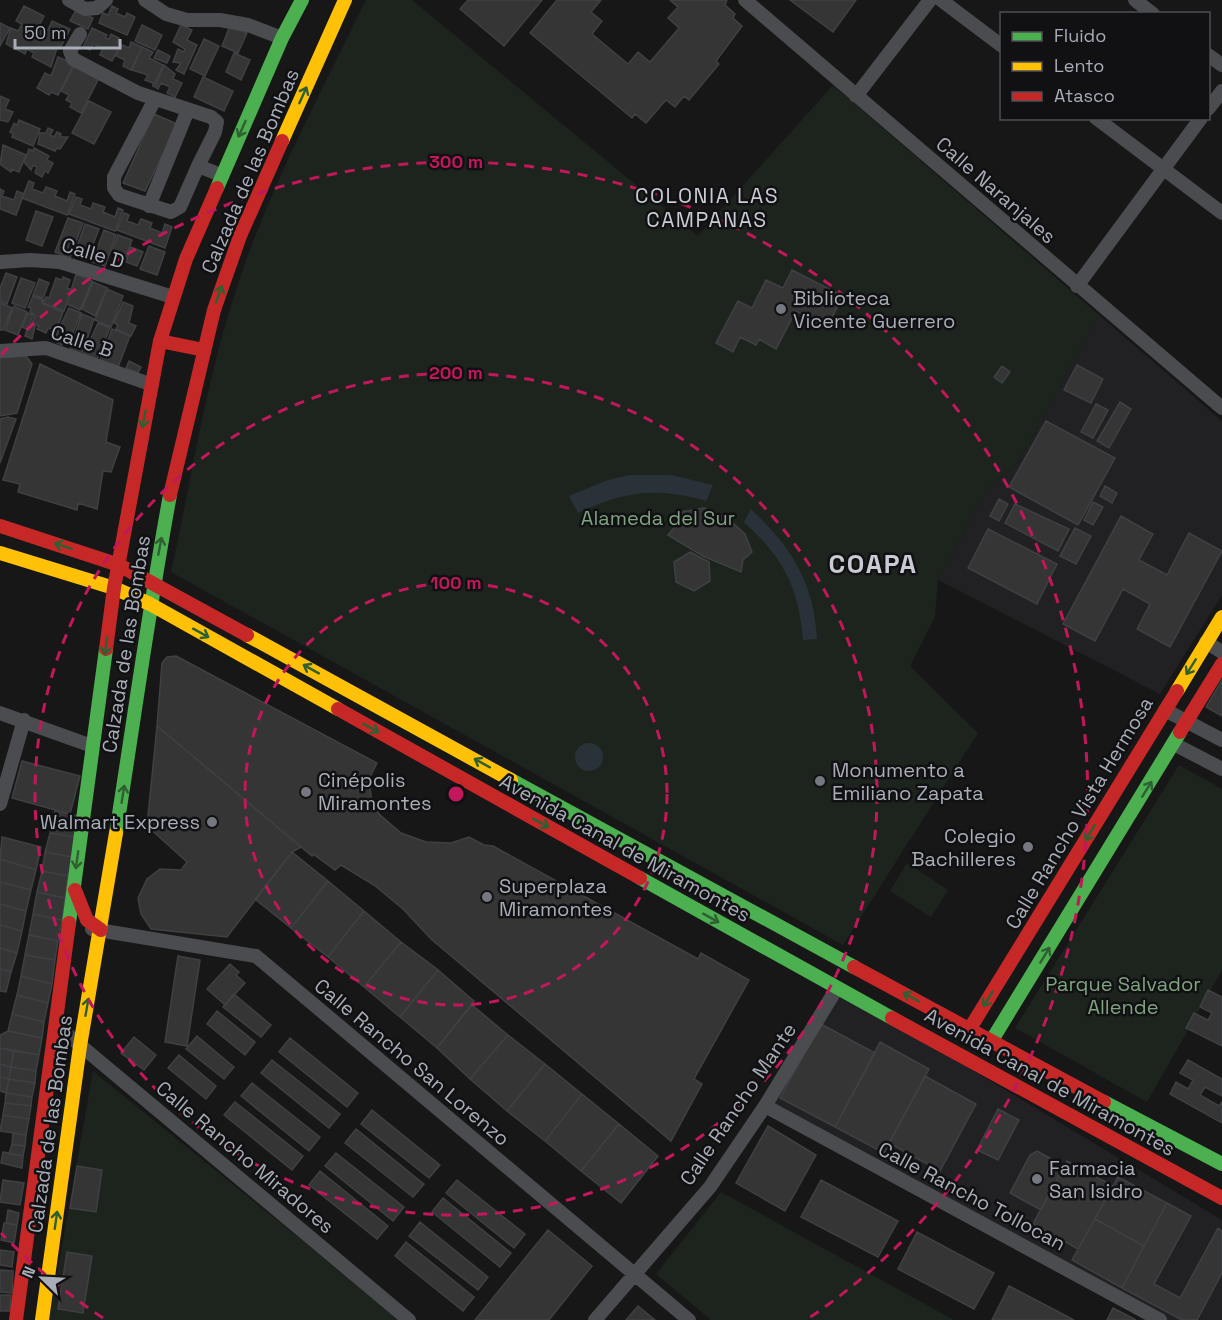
<svg xmlns="http://www.w3.org/2000/svg" width="1222" height="1320" viewBox="0 0 1222 1320" font-family="'Space Grotesk',sans-serif">
<rect width="100%" height="100%" fill="#171717"/>
<path fill="#212123" d="M1099 315 1222 421V595L1160 694 938 580 987 489 1019 461Z
M836 988 1222 1220V1320H1147L766 1102Z"/>
<path fill="#1d241e" d="M366 0H412L698 236 833 85 1099 315 1019 461 987 489 938 580 935 617 910 666 978 733 843 945 171 572C192 477 206 379 237 287 269 188 320 94 366 0Z
M1179 765 1222 789V970L1147 1102 1015 1028Z
M907 863 948 890 931 917 890 891Z
M93 1071 400 1320H49Z
M721 1192 954 1320H711L656 1274Z"/>
<path fill="#2a3239" d="M630 475H671L713 485 706 501C657 487 624 491 578 513L569 496 608 480Z
M751 509C791 547 814 582 817 639L803 640C799 587 783 558 744 522Z
M575 757a14 14 0 1 1 28 0a14 14 0 1 1-28 0Z"/>
<path fill="#353536" stroke="#3f4043" stroke-width="1.5" d="M468 0H542L504 46 460 9Z
M557 0H601L591 12 602 21 592 34 628 64 638 52 650 62 679 28 668 18 678 7 670 0H727L725 5 735 14 733 18 742 26 716 61 719 64 689 100 684 96 675 107 666 100 646 123 635 114 632 118 530 33Z
M790 0H856L833 32Z
M24 6 44 16 39 26 48 30 52 21 70 29 61 47 58 45 51 67 32 57 34 53 27 49 25 54 6 44 11 28 18 31 22 24 16 21Z
M112 6 118 9 116 13 125 17 127 13 135 17 127 35 99 23 103 13 108 15Z
M76 10 93 18 88 29 70 21Z
M0 23 10 28 0 46Z
M142 25 162 35 155 50 135 41Z
M181 25 192 30 187 40 197 45 184 74 176 70 181 63 173 62 178 49 184 52 185 49 173 42Z
M230 26 247 33 238 53 222 46Z
M92 28 107 35 105 38 109 39 111 34 119 38 117 42 121 44 112 61 100 55 103 48 93 44 90 50 83 47Z
M204 39 219 46 205 76 190 69Z
M131 42 142 47 131 70 123 66 125 60 116 56 122 45 129 48Z
M142 47 153 52 149 58 163 65 153 87V83L145 80 148 75 132 70Z
M158 50 170 56 167 63 154 58Z
M234 53 250 60 241 80 226 72Z
M58 57 74 64 58 95 51 92 49 95 37 88 45 73 51 76Z
M75 64 100 76 81 113 70 107 72 103 66 100 69 95 61 91Z
M164 65 175 74 173 79 182 83 175 97 167 93 170 87 161 83 158 89 155 87Z
M203 77 233 91 224 111 194 97Z
M0 96 9 100 5 109 13 112 8 122 0 120Z
M89 101 111 112 94 144 72 133Z
M154 114 177 124 145 191 123 183Z
M19 120 40 129 33 146 12 137 13 134 10 132 14 123 17 125Z
M48 128 53 130 50 135 54 137 57 132 61 134 60 137H68L60 149 57 148 55 151 38 144 40 133H46Z
M3 145 26 155 19 172 12 169 11 172 0 164Z
M34 148 49 156 47 160 53 163 48 173 45 171 42 177 35 173 37 167 33 165 31 170 24 162 29 149 33 151Z
M29 181 34 183 32 189 43 193 46 187 57 191 55 196 67 201 70 192 75 194 67 215 22 198Z
M0 189 4 191 2 196 14 200 17 191 24 194 16 215 0 209Z
M76 197 82 199 80 205 91 209 93 203 105 207 103 212 115 217 118 208 123 210 115 231 69 214Z
M36 211 53 217 42 246 26 240Z
M124 213 129 215 127 221 138 225 141 219 152 223 150 228 162 233 165 224 172 227 165 248 117 230Z
M68 218 83 223 70 258 55 252Z
M85 224 99 229 87 260 74 255Z
M104 230 116 235 105 266 92 262Z
M118 235 132 240 126 257 112 251Z
M149 246 165 252 157 275 140 269Z
M131 247 143 252 137 266 126 262Z
M792 270 843 296 827 327 796 311 776 349 759 339 756 345 740 337 733 352 716 343 738 301 752 308 766 280 783 288Z
M6 273 17 277 7 304 0 301V288Z
M76 274 92 281 80 310 67 304Z
M63 277 70 280 67 288 72 290 64 311 43 303 46 297 49 298 56 278 62 280Z
M21 278 35 283 25 308 12 303Z
M39 279 49 283 43 298 33 295Z
M93 282 107 288 95 316 82 309Z
M107 289 123 296 111 327 95 320Z
M33 296 43 300 42 303 63 312 56 331 48 328 46 333 37 329 39 326 32 323 35 315 30 312 31 308 28 307Z
M123 302 133 306 129 323 136 326 131 336 116 329 118 325 114 323Z
M0 303 12 308 3 330H0Z
M14 306 27 312 18 335 5 330Z
M69 308 81 313 70 340 65 338 62 345 53 341Z
M28 313 33 315 30 323 35 326 32 339 25 336 27 329 22 327Z
M82 314 94 319 82 354 70 349Z
M98 323 110 328 97 359 84 354Z
M112 329 130 336 118 367 100 360Z
M26 356 32 364 17 413 0 416V358Z
M129 361 141 367 138 373 126 368Z
M40 364 113 400 106 442 120 447 111 472 103 471 97 509 78 503 77 510 18 492 20 484 3 480Z
M1077 365 1103 379 1091 403 1064 390Z
M1002 366 1010 372 1002 383 994 377Z
M1120 402 1131 409 1109 448 1097 441Z
M1096 404 1108 410 1093 438 1081 432Z
M8 417 16 419 0 463V419Z
M1046 421 1115 458 1078 525 1009 487Z
M1105 486 1117 493 1112 503 1100 496Z
M999 499 1008 504 999 521 990 516Z
M1093 502 1103 507 1093 525 1084 520Z
M1015 504 1069 529 1058 551 1005 523Z
M704 508 727 518 745 534 752 552 743 560 741 572 703 556 668 535 677 524 681 512Z
M1121 516 1153 534 1139 560 1167 575 1189 533 1222 551 1170 647 1137 629 1150 604 1123 589 1095 641 1063 624Z
M1075 528 1091 536 1076 564 1060 556Z
M988 529 1057 564 1037 604 968 568Z
M690 552 709 562 710 581 694 591 676 582 674 562Z
M176 656 377 763 369 779 371 796 379 814 401 833 426 842 451 843 469 837 484 845 493 846 698 959 701 953 749 980 694 1079 702 1084 671 1141 431 939 403 909 374 885 341 865 335 870 313 854 312 856 157 726 162 663 167 657Z
M1222 680V716L1206 707Z
M157 726 301 847 292 852 227 937 151 929 141 914 138 898 147 879 160 869 181 870 187 862 147 826Z
M22 761 80 776 70 814 12 798Z
M55 810 77 816 74 837 50 833Z
M50 833 74 837 72 857 45 852Z
M2 837 41 847 36 870 0 859Z
M45 852 72 857 68 876 42 871Z
M292 852 328 881 291 928 255 899Z
M0 859 36 870 31 890 0 882Z
M42 871 68 876 65 898 37 892Z
M328 881 364 911 328 957 291 928Z
M0 882 31 890 26 911 0 904Z
M37 892 65 898 62 920 33 914Z
M0 904 26 911 22 931 0 925Z
M364 911 401 942 364 987 328 957Z
M33 914 62 920 58 941 29 935Z
M0 925 22 931 17 953 0 948Z
M29 935 58 941 55 960 25 955Z
M401 942 438 970 400 1017 364 987Z
M0 948 17 953 11 972 0 969Z
M25 955 55 960 52 984 21 976Z
M178 956 200 960 187 1046 165 1042Z
M230 964 239 972 236 975 245 983 225 1005 207 989Z
M0 969 11 972 6 992 0 991Z
M438 970 474 1001 437 1048 400 1017Z
M21 976 52 984 48 1003 17 995Z
M1208 990 1222 997V1046L1186 1028 1194 1013 1208 1020 1212 1013 1200 1007Z
M234 994 271 1025 261 1037 223 1007Z
M17 995 48 1003 44 1022 12 1014Z
M472 1005 508 1035 470 1079 437 1048Z
M217 1011 255 1042 245 1055 207 1024Z
M12 1014 44 1022 42 1038 8 1031Z
M821 1024 875 1053 835 1127 780 1098Z
M8 1031 42 1038 39 1055 0 1048V1035Z
M508 1035 545 1064 507 1111 470 1079Z
M197 1036 234 1067 224 1079 186 1049Z
M134 1037 156 1055 144 1070 121 1053Z
M290 1038 358 1093 347 1107 279 1052Z
M880 1042 929 1069 884 1153 835 1127Z
M0 1048 14 1051 11 1067 0 1064Z
M14 1051 39 1055 36 1071 11 1067Z
M179 1055 216 1086 206 1099 168 1068Z
M272 1060 340 1114 329 1128 261 1073Z
M1188 1060 1222 1079V1096L1205 1087 1200 1095 1219 1106 1222 1102V1123L1170 1094 1176 1082 1188 1089 1193 1080 1180 1073Z
M0 1064 11 1067 9 1079 0 1077Z
M545 1064 582 1094 545 1141 507 1111Z
M11 1067 36 1071 35 1083 9 1079Z
M925 1076 976 1104 940 1171 889 1143Z
M0 1077 9 1079 6 1093 0 1091Z
M9 1079 35 1083 32 1097 6 1093Z
M252 1083 320 1137 309 1151 241 1096Z
M6 1093 32 1097 31 1106 5 1103Z
M582 1094 619 1124 581 1171 545 1141Z
M235 1102 303 1156 292 1170 224 1115Z
M5 1103 31 1106 29 1119 3 1115Z
M998 1109 1019 1120 998 1160 977 1150Z
M372 1110 440 1165 429 1178 361 1124Z
M3 1115 29 1119 26 1135 0 1131Z
M619 1124 658 1156 621 1203 581 1171Z
M768 1126 816 1155 785 1211 736 1183Z
M356 1129 424 1184 413 1197 345 1143Z
M13 1133 26 1135 25 1146 12 1144Z
M12 1144 25 1146 23 1156 9 1154Z
M1037 1151 1064 1166 1041 1210 1010 1193 1030 1155Z
M3 1152 23 1156 22 1168 1 1163Z
M336 1153 404 1207 393 1221 325 1166Z
M1067 1161 1113 1186 1078 1249 1033 1224Z
M77 1166 102 1170 96 1212 70 1208Z
M320 1171 388 1226 377 1239 309 1185Z
M1118 1177 1167 1203 1144 1246 1095 1219Z
M3 1180 24 1183 20 1205 0 1202Z
M457 1180 525 1234 514 1248 446 1193Z
M821 1180 898 1221 878 1257 801 1217Z
M443 1198 511 1253 500 1267 432 1212Z
M1167 1203 1191 1216 1154 1284 1180 1298 1218 1228 1222 1231V1273L1197 1320H1182L1122 1288Z
M8 1210 19 1213 17 1225 6 1223Z
M1095 1219 1144 1246 1122 1288 1072 1260Z
M420 1222 488 1277 478 1290 409 1236Z
M4 1223 17 1225 14 1243 1 1240Z
M548 1230 592 1266 549 1320H475Z
M917 1232 994 1273 974 1309 898 1269Z
M406 1242 474 1297 463 1311 395 1256Z
M0 1250 14 1252 12 1267 0 1265Z
M67 1252 92 1256 83 1313 58 1309Z
M0 1270 13 1271 12 1293 0 1292Z
M1009 1286 1074 1320H992Z
M0 1295H11L10 1311H0Z
M638 1306 655 1320H626Z
M1113 1308 1136 1320H1107Z"/>
<g fill="none" stroke-linecap="round" stroke-linejoin="round">
<path stroke="#4b4c50" stroke-width="14" d="M69 0 85 9 97 8 106 0
M145 0 166 14 187 20H220L248 25 282 38
M745 0 1222 408
M941 0 1002 46
M1135 0 1153 14
M80 34 70 51 73 59 138 93 211 117 217 122 215 132 198 166 221 175
M1208 55 1222 65
M856 96 930 0
M155 99 114 177V188L119 195 171 212 180 207 198 166
M1208 109 1222 91
M1096 118 1222 213
M149 206 188 110
M0 262 30 260 60 262 173 297
M1077 286 1201 118
M0 351 46 348 150 384
M1206 642 1222 652
M1165 710 1222 740
M0 713 92 746
M1174 744 1222 769
M0 804 24 720
M92 929 256 956 689 1320
M56 1025 409 1320
M765 1106 1160 1320
M595 1320 710 1187 765 1106 837 988"/>
<path stroke="#4caf50" stroke-width="14" d="M217 188 282 38 302 0
M511 780 854 967
M116 833C134 720 149 608 170 495
M640 878 892 1018
M69 923 106 649
M992 1040 1180 732
M1104 1102 1222 1164"/>
<path stroke="#ffc107" stroke-width="14" d="M282 141 345 0
M0 553 114 588 150 604 338 709
M247 635 511 780
M1177 691 1222 617
M42 1320 80 1046 116 833"/>
<path stroke="#c62828" stroke-width="14" d="M160 341 204 350
M170 495 214 310 240 236 282 141
M0 526 119 565 247 635
M106 649 114 588 160 341 186 259 217 188
M338 709 640 878
M1180 732 1222 664
M75 890 87 920 101 930
M854 967 1104 1102
M892 1018 1222 1198
M969 1030 1177 691
M16 1320 69 923"/>
</g>
<defs><path id="oneway-shaft" d="M-6 0H5M1.5-3L5.5 0L1.5 3" fill="none" stroke-width="1.6" stroke-linecap="round" stroke-linejoin="round" transform="scale(1.5)"/></defs>
<g stroke="#2e6032">
<use href="#oneway-shaft" transform="translate(303 95) rotate(-66)"/>
<use href="#oneway-shaft" transform="translate(242 129) rotate(114)"/>
<use href="#oneway-shaft" transform="translate(219 294) rotate(-71)"/>
<use href="#oneway-shaft" transform="translate(144 419) rotate(100)"/>
<use href="#oneway-shaft" transform="translate(63 546) rotate(-162)"/>
<use href="#oneway-shaft" transform="translate(160 546) rotate(-79)"/>
<use href="#oneway-shaft" transform="translate(201 633) rotate(29)"/>
<use href="#oneway-shaft" transform="translate(106 646) rotate(98)"/>
<use href="#oneway-shaft" transform="translate(1191 667) rotate(122)"/>
<use href="#oneway-shaft" transform="translate(311 669) rotate(-151)"/>
<use href="#oneway-shaft" transform="translate(371 728) rotate(29)"/>
<use href="#oneway-shaft" transform="translate(482 763) rotate(-151)"/>
<use href="#oneway-shaft" transform="translate(1147 789) rotate(-58)"/>
<use href="#oneway-shaft" transform="translate(123 794) rotate(-81)"/>
<use href="#oneway-shaft" transform="translate(541 823) rotate(29)"/>
<use href="#oneway-shaft" transform="translate(1090 833) rotate(121)"/>
<use href="#oneway-shaft" transform="translate(77 860) rotate(98)"/>
<use href="#oneway-shaft" transform="translate(711 918) rotate(29)"/>
<use href="#oneway-shaft" transform="translate(1045 955) rotate(-59)"/>
<use href="#oneway-shaft" transform="translate(911 997) rotate(-151)"/>
<use href="#oneway-shaft" transform="translate(988 999) rotate(122)"/>
<use href="#oneway-shaft" transform="translate(87 1007) rotate(-80)"/>
<use href="#oneway-shaft" transform="translate(56 1220) rotate(-82)"/>
</g>
<g fill="none" stroke="#c2185b" stroke-width="3" stroke-dasharray="10 8">
<circle cx="456" cy="794" r="211"/>
<circle cx="456" cy="794" r="421"/>
<path d="M103 1318A632 632 0 0 1 1 1233M1 355A632 632 0 1 1 809 1318"/>
</g>
<g fill="#757880" stroke="#111113" stroke-width="2">
<circle cx="781" cy="309" r="6"/>
<circle cx="820" cy="781" r="6"/>
<circle cx="306" cy="792" r="6"/>
<circle cx="212" cy="822" r="6"/>
<circle cx="1028" cy="847" r="6"/>
<circle cx="487" cy="897" r="6"/>
<circle cx="1037" cy="1179" r="6"/>
</g>
<g text-anchor="middle" dominant-baseline="central" stroke-width="5" stroke-linejoin="round" paint-order="stroke">
<g font-size="20" fill="#a8adb8" stroke="#111113">
<text transform="translate(250 171) rotate(-67)">Calzada de las Bombas</text>
<text transform="translate(996 190) rotate(41)">Calle Naranjales</text>
<text transform="translate(93 253) rotate(16)">Calle D</text>
<text transform="translate(82 341) rotate(18)">Calle B</text>
<text transform="translate(126 644) rotate(-81)">Calzada de las Bombas</text>
<text transform="translate(1079 813) rotate(-59)">Calle Rancho Vista Hermosa</text>
<text transform="translate(625 848) rotate(29)">Avenida Canal de Miramontes</text>
<text transform="translate(412 1062) rotate(40)">Calle Rancho San Lorenzo</text>
<text transform="translate(1050 1082) rotate(29)">Avenida Canal de Miramontes</text>
<text transform="translate(738 1104) rotate(-56)">Calle Rancho Mante</text>
<text transform="translate(50 1124) rotate(-82)">Calzada de las Bombas</text>
<text transform="translate(245 1157) rotate(40)">Calle Rancho Miradores</text>
<text transform="translate(972 1196) rotate(28)">Calle Rancho Tollocan</text>
</g>
<g font-size="20" fill="#a8adb8" stroke="#111113" text-anchor="start">
<text x="793" y="298">Biblioteca<tspan x="793" dy="23">Vicente Guerrero</tspan></text>
<text x="832" y="770">Monumento a<tspan x="832" dy="23">Emiliano Zapata</tspan></text>
<text x="318" y="780">Cinépolis<tspan x="318" dy="23">Miramontes</tspan></text>
<text x="200" y="822" text-anchor="end">Walmart Express</text>
<text x="1016" y="836" text-anchor="end">Colegio<tspan x="1016" dy="23">Bachilleres</tspan></text>
<text x="499" y="886">Superplaza<tspan x="499" dy="23">Miramontes</tspan></text>
<text x="1049" y="1168">Farmacia<tspan x="1049" dy="23">San Isidro</tspan></text>
</g>
<g font-size="20" fill="#7fa381" stroke="#111113">
<text x="658" y="518">Alameda del Sur</text>
<text x="1123" y="984">Parque Salvador<tspan x="1123" dy="23">Allende</tspan></text>
</g>
<g font-size="21" letter-spacing="1.5" fill="#c9ccd4" stroke="#111113">
<text x="707" y="195">COLONIA LAS<tspan x="707" dy="24">CAMPANAS</tspan></text>
</g>
<g font-size="26" font-weight="bold" letter-spacing="1.5" fill="#c9ccd4" stroke="#111113">
<text x="873" y="564">COAPA</text>
</g>
</g>
<circle cx="456" cy="794" r="9" fill="#c2185b" stroke="#111113" stroke-width="3"/>
<g font-size="18" text-anchor="middle" font-weight="bold" fill="#c2185b" stroke="#111113" stroke-width="5" stroke-linejoin="round" paint-order="stroke">
<text x="456" y="168">300 m</text>
<text x="456" y="379">200 m</text>
<text x="456" y="589">100 m</text>
</g>
<rect x="1000" y="12" width="210" height="108" fill="#111113" stroke="#4d4f55" stroke-width="1.5"/>
<rect x="1012" y="32" width="30" height="9" fill="#4caf50" stroke="#4d4f55" stroke-width="1.5"/>
<text x="1054" y="42" font-size="18" fill="#a8adb8">Fluido</text>
<rect x="1012" y="62" width="30" height="9" fill="#ffc107" stroke="#4d4f55" stroke-width="1.5"/>
<text x="1054" y="72" font-size="18" fill="#a8adb8">Lento</text>
<rect x="1012" y="92" width="30" height="9" fill="#c62828" stroke="#4d4f55" stroke-width="1.5"/>
<text x="1054" y="102" font-size="18" fill="#a8adb8">Atasco</text>
<g transform="translate(42 1278) rotate(294)" stroke="#111113" stroke-width="4.5" paint-order="stroke">
<path d="M0-4.5L10 22L0 15L-10 22Z" fill="#a8adb8"/>
<text y="-9" font-size="16" font-weight="bold" text-anchor="middle" fill="#a8adb8">N</text>
</g>
<path d="M15 39v9h105v-9" fill="none" stroke="#a8adb8" stroke-width="3"/>
<text x="24" y="39" font-size="18" fill="#a8adb8" stroke="#111113" stroke-width="4.5" paint-order="stroke">50 m</text>
</svg>
